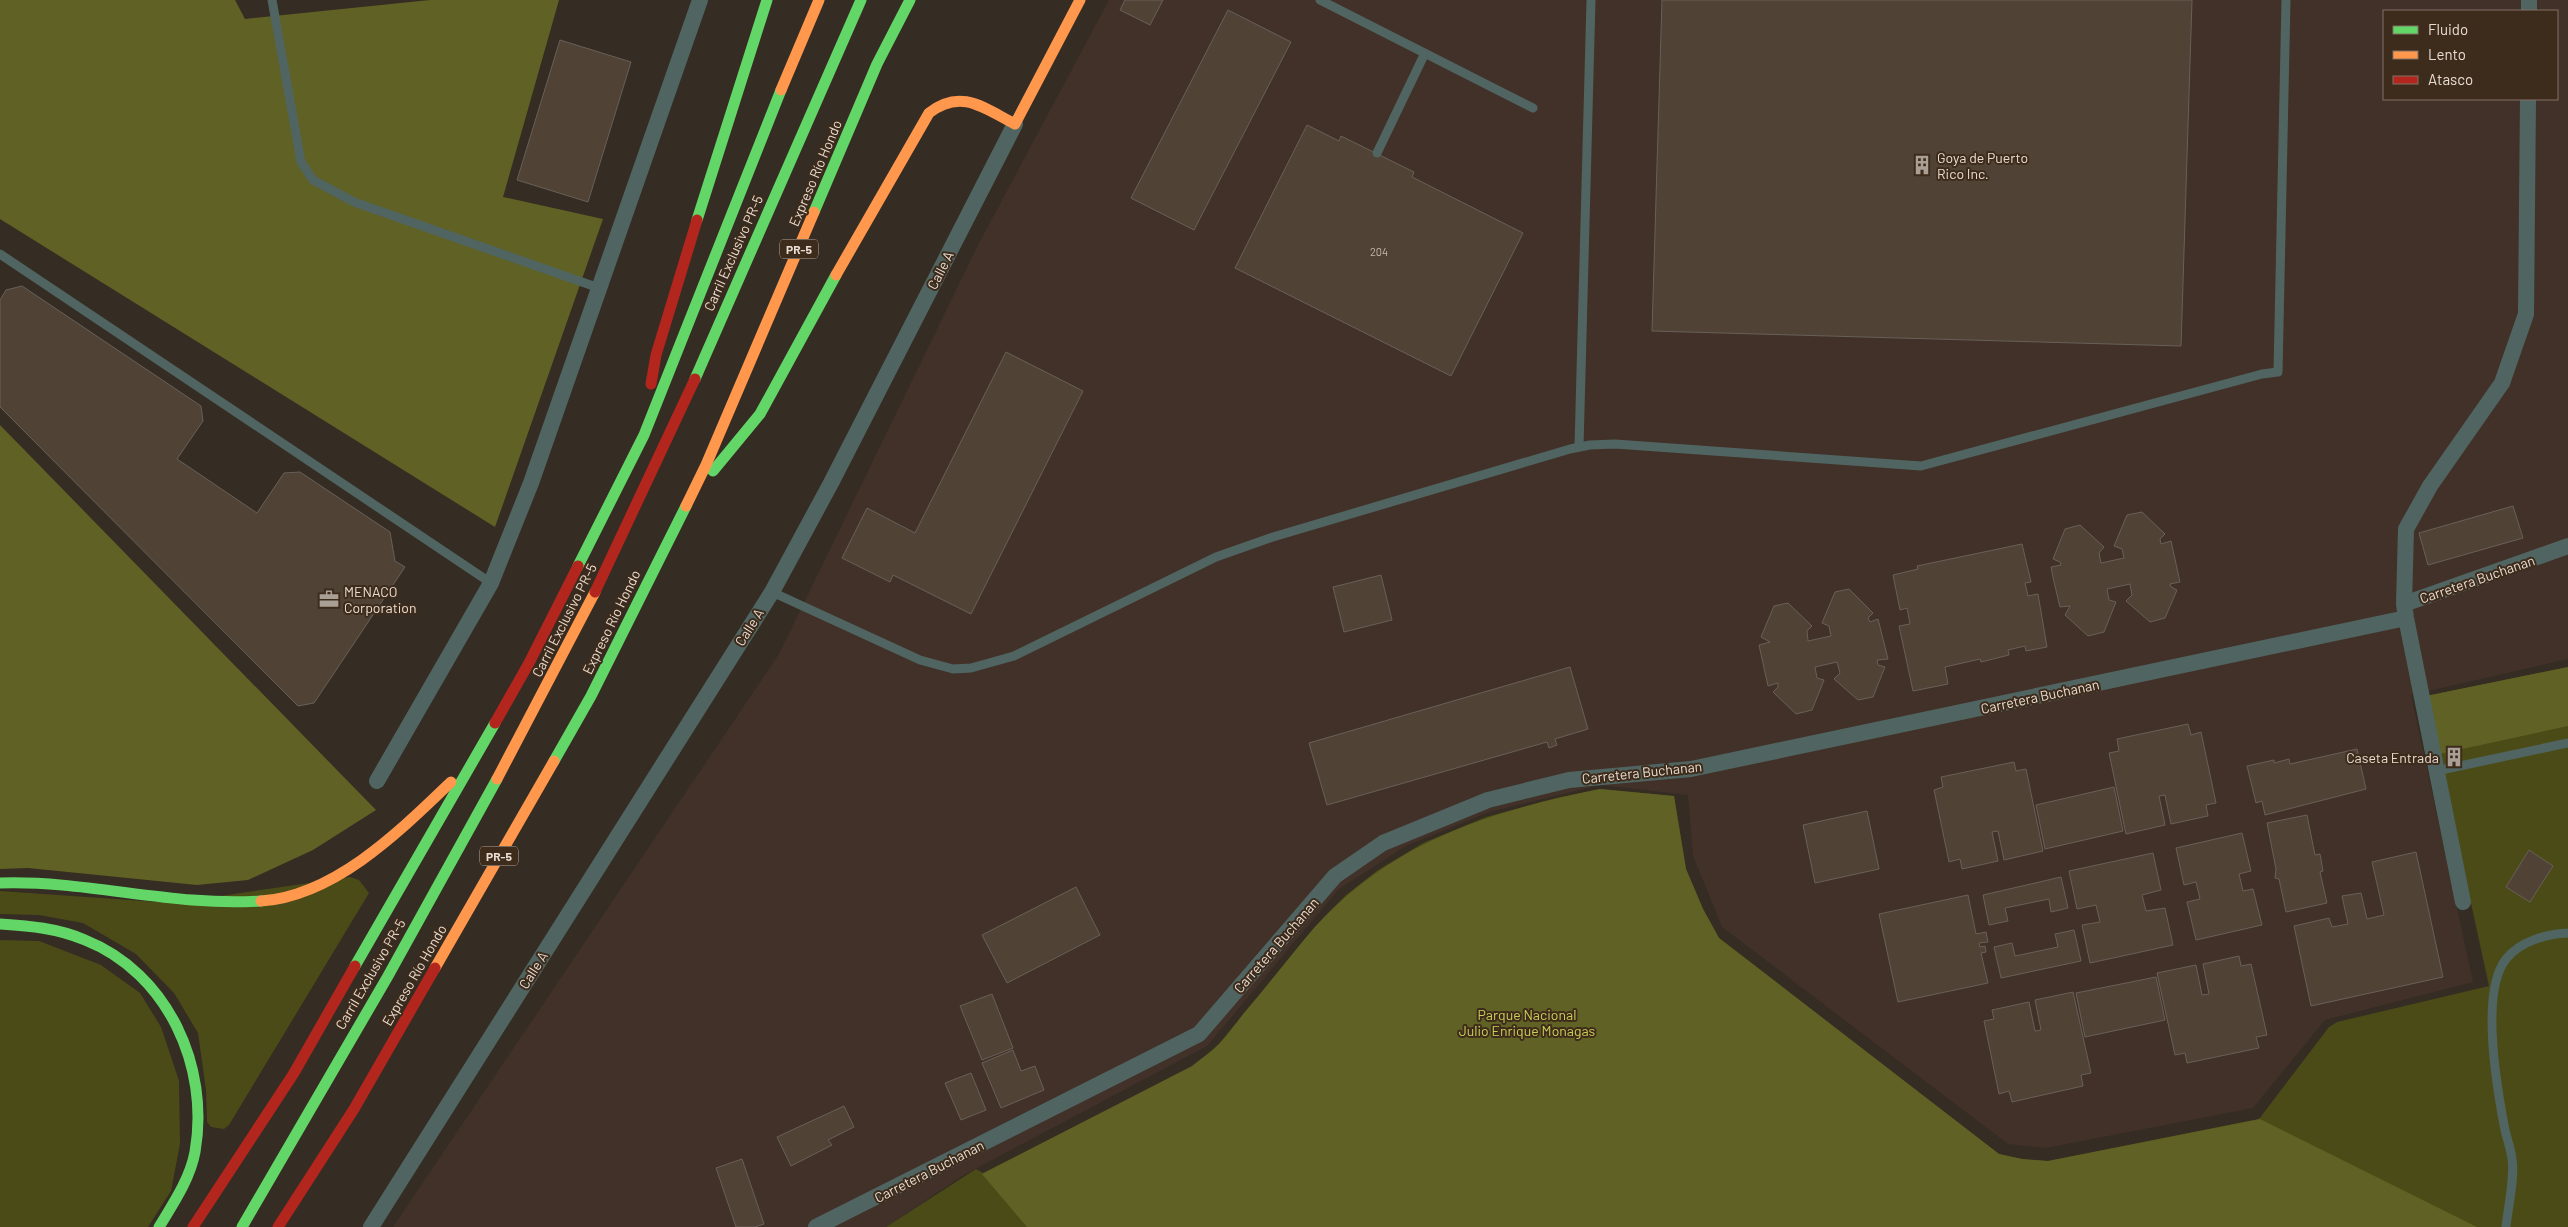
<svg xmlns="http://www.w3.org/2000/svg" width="2568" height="1227" viewBox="0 0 2568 1227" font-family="Barlow,sans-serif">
<rect width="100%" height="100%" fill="#352c23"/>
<path fill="#423129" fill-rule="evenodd" d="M1109 0H2568V659L2411 695 2473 982 2325 1020 2253 1108 2046 1148 2008 1144 1722 927 1693 856 1688 795 1600 785 1489 812 1406 846 1339 889 1207 1046 962 1176 886 1227H393L779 654 978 245ZM2384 11H2557V99H2384Z"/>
<path fill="#4b4b17" d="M2568 667V1227H886L976 1169 983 1173 1192 1067 1218 1045 1314 928 1346 895 1378 870 1423 843 1486 817 1556 798 1600 789 1674 796 1686 869 1703 909 1719 938 1999 1154 2022 1159 2048 1161 2259 1119 2329 1027 2337 1022 2489 986 2426 696Z
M350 877 359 880 369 893 229 1125 224 1129 211 1127 207 1122 206 1090 198 1033 174 993 136 954 83 923 39 915 0 914V891L173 903Z
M0 940 39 941 101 965 140 993 161 1027 179 1081 180 1144 171 1191 148 1227H0Z"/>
<path fill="#606124" d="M0 0H235L245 19 430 0H559L503 197 603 219 495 527 0 219Z
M0 425 376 810 313 850 248 880 197 885 28 868 0 869Z
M2568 667V726L2439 754 2426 696Z
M1600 789 1674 796 1686 869 1703 909 1719 938 1999 1154 2022 1159 2048 1161 2260 1119 2477 1227H1027L982 1174 1192 1066C1200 1059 1210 1053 1218 1045 1228 1035 1236 1023 1244 1013 1268 985 1290 956 1314 928 1391 842 1490 811 1600 789Z"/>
<path fill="#504335" stroke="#686059" d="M1125 0H1163L1150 25 1120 10Z
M1662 0H2192L2181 346 1652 331Z
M1228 10 1291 42 1194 230 1131 198Z
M560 40 631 62 588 202 517 180Z
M1307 125 1339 141 1341 136 1414 172 1412 177 1523 233 1451 376 1235 268Z
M22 286 201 406 203 421 177 459 257 513 284 473 300 472 390 532 395 561 405 567 314 703 298 706 0 407V300L6 290Z
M1006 352 1083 391 971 614 893 575 890 582 842 558 867 508 915 533Z
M2513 506 2523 538 2428 565 2419 533Z
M2142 512 2165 534 2160 539 2161 544 2171 541 2180 582 2170 584 2171 587 2177 590 2165 618 2150 622 2126 601 2132 595 2130 584 2107 589 2109 600 2116 602 2104 632 2088 636 2065 615 2070 606 2060 607 2054 582 2051 567 2061 565 2060 562 2053 559 2065 529 2080 525 2104 547 2099 553 2101 563 2124 558 2122 549 2114 546 2127 515Z
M2022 544 2031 582 2025 583 2028 596 2038 594 2047 647 2026 651 2025 646 2008 650 2009 655 1981 662 1980 659 1945 667 1948 684 1913 691 1899 626 1910 624 1907 608 1900 610 1893 575 1918 569 1917 566Z
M1381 575 1392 620 1344 632 1333 587Z
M1849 589 1873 613 1868 618 1870 622 1878 619 1888 659 1877 660 1878 665 1885 667 1873 697 1858 700 1834 679 1840 673 1837 662 1815 667 1817 678 1824 680 1812 710 1796 714 1773 692 1778 687V683L1768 686 1759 645 1770 642 1761 637 1774 606 1788 603 1812 626 1807 631 1808 641 1831 636 1829 626 1822 623 1835 592Z
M1570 667 1588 729 1555 739 1557 745 1549 748 1547 742 1327 805 1309 743Z
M2188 724 2191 735 2201 732 2216 803 2206 805 2208 816 2171 824 2165 795 2159 796 2165 825 2126 834 2109 753 2119 751 2117 739Z
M2357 749 2366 789 2265 815 2262 801 2256 803 2247 766 2274 760V763L2289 759 2290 764Z
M2458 750 2461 762 2449 765 2446 753Z
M2014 762 2016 771 2026 769 2043 851 2004 860 1998 831 1992 832 1998 861 1962 869 1960 859 1949 862 1934 790 1943 787 1941 777Z
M2114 787 2123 831 2045 849 2036 805Z
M1867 811 1879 869 1815 883 1803 825Z
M2307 815 2315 855 2320 854 2323 871 2320 872 2327 903 2286 912 2279 879 2275 878 2276 869 2267 823Z
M2242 833 2251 871 2239 874 2243 891 2253 889 2262 925 2196 940 2187 902 2200 899 2196 882 2184 885 2176 848Z
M2529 850 2553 866 2530 902 2506 887Z
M2416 852 2443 977 2311 1006 2294 926 2329 918 2332 927 2348 924 2342 896 2361 893 2367 919 2384 915 2372 862Z
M2153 853 2161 890 2142 895 2146 911 2165 908 2173 945 2090 963 2082 925 2100 922 2096 905 2077 909 2069 871Z
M2061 877 2068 908 2051 912 2049 899 2005 908 2008 921 1989 925 1983 895Z
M1076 887 1100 935 1007 983 982 935Z
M1968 895 1976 934 1986 932 1988 942 1979 943 1980 947 1985 946 1986 952 1981 953 1988 983 1898 1002 1879 914Z
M2074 930 2081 961 2001 978 1994 947 2012 943 2015 956 2058 947 2055 934Z
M2239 956 2241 966 2251 964 2267 1035 2256 1037 2259 1048 2187 1063 2185 1053 2175 1055 2157 973 2196 965 2202 995 2209 994 2203 964Z
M2156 977 2165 1020 2085 1037 2076 993Z
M2073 992 2091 1073 2081 1075 2083 1086 2012 1102 2009 1091 1999 1094 1984 1021 1994 1019 1992 1010 2029 1002 2035 1031 2041 1030 2035 1000Z
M992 994 1013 1048 982 1060 960 1006Z
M1013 1050 1021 1071 1035 1066 1044 1090 1001 1108 982 1063Z
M971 1073 986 1110 961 1120 945 1083Z
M844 1106 854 1127 828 1140 832 1145 791 1166 777 1137Z
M742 1159 764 1224 755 1227H736L716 1168Z"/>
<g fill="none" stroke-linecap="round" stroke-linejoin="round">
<path stroke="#506561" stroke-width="9" d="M272 0 301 162 313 180 354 202 599 288
M1320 0 1533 108
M1377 153 1425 53
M0 254 491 583
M1579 447 1591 0
M772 592 920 660 953 669 971 668 1014 656 1216 557 1273 537 1570 449 1590 445 1615 444 1921 466 2262 374 2278 372 2286 0
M2436 771 2568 743
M2506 1227C2508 1207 2515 1178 2512 1159 2511 1149 2507 1139 2505 1130 2497 1089 2480 992 2506 959 2520 941 2547 934 2568 933"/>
<path stroke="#506561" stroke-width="16" d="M2529 11V0
M2404 604 2568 546
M377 781 491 583 531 483 700 0
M2463 902 2406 618 2404 604 2406 529 2430 486 2502 383 2526 314 2528 99
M371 1227 772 592 831 483 1015 124
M816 1227 1199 1034 1335 876 1383 843 1488 800 1569 780 1691 769 2406 618"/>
<path stroke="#63d668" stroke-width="11" d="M814 212 877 64 910 0
M697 220 767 0
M695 379 861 0
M713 471 760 414 836 275
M578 566 644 435 781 90
M554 761 591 696 686 506
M0 883C88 880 173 907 261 901
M0 924C30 926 57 928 85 940 168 973 210 1067 195 1152 190 1179 173 1204 159 1227
M355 966 495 723
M242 1227 388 976 497 779"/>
<path stroke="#ff974d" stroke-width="11" d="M781 90 819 0
M1015 124 1080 0
M836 275 929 113C961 88 984 108 1015 124
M686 506 706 465 814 212
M497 779 595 592
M261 901C335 896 401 830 451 782
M435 968 554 761"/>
<path stroke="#b3261e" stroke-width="11" d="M651 384 656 355 697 220
M595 592 695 379
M495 723 529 663 578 566
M193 1227 294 1073 355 966
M278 1227 354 1109 435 968"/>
</g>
<defs>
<symbol id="building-bare" viewBox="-9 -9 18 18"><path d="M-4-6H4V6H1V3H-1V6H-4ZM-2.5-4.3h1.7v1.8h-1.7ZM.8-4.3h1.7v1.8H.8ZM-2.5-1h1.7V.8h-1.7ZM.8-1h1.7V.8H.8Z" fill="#aa9f95" stroke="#3d2b1b" stroke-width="2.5" paint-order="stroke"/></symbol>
<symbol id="office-bare" viewBox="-9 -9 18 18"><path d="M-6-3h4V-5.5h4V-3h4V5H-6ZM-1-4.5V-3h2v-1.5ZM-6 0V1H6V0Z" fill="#aa9f95" stroke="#3d2b1b" stroke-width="2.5" paint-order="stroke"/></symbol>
</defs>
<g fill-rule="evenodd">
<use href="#building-bare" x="1908" y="151" width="28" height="28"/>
<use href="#office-bare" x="315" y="585" width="28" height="28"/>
<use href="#building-bare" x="2440" y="743" width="28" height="28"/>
</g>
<g text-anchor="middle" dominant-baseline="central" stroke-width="4" stroke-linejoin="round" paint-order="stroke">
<g font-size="11" fill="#c3b6ac">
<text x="1379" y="251">204</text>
</g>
<g fill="#3d2b1b" stroke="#b5a89c" stroke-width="1">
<rect x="780" y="239.5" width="38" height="19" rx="4"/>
<rect x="480" y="846.5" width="38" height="19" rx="4"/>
</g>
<g font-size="12" font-weight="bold" fill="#e9ddd3">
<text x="799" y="249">PR-5</text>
<text x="499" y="856">PR-5</text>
</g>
<g font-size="14" fill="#e9ddd3" stroke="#3d2b1b" text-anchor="start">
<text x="1937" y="157">Goya de Puerto<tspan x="1937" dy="16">Rico Inc.</tspan></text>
<text x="344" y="591">MENACO<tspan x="344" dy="16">Corporation</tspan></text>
<text x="2439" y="757" text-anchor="end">Caseta Entrada</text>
</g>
<g font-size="14" fill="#e9ddd3" stroke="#3d2b1b">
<text transform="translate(815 173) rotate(-67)">Expreso Río Hondo</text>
<text transform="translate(733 253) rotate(-66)">Carril Exclusivo PR-5</text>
<text transform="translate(940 270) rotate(-63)">Calle A</text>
<text transform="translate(2477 579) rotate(-19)">Carretera Buchanan</text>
<text transform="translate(564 620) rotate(-63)">Carril Exclusivo PR-5</text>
<text transform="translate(611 622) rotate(-64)">Expreso Río Hondo</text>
<text transform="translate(749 627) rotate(-58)">Calle A</text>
<text transform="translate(2040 696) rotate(-12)">Carretera Buchanan</text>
<text transform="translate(1642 772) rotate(-6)">Carretera Buchanan</text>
<text transform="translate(1276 945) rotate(-49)">Carretera Buchanan</text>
<text transform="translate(533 970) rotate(-58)">Calle A</text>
<text transform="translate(370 974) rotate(-60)">Carril Exclusivo PR-5</text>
<text transform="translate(414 975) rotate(-60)">Expreso Río Hondo</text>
<text transform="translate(929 1171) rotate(-27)">Carretera Buchanan</text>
</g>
<g font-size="14" fill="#cccf56" stroke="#3d2b1b">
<text x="1527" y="1014">Parque Nacional<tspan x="1527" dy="16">Julio Enrique Monagas</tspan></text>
</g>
</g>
<rect x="2383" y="10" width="175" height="90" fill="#3d2b1b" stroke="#827265"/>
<rect x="2393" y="26" width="25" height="8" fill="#63d668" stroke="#827265"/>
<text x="2428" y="35" font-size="15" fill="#e9ddd3">Fluido</text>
<rect x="2393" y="51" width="25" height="8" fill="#ff974d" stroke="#827265"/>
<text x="2428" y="60" font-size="15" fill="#e9ddd3">Lento</text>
<rect x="2393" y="76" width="25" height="8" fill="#b3261e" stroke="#827265"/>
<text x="2428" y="85" font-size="15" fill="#e9ddd3">Atasco</text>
</svg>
